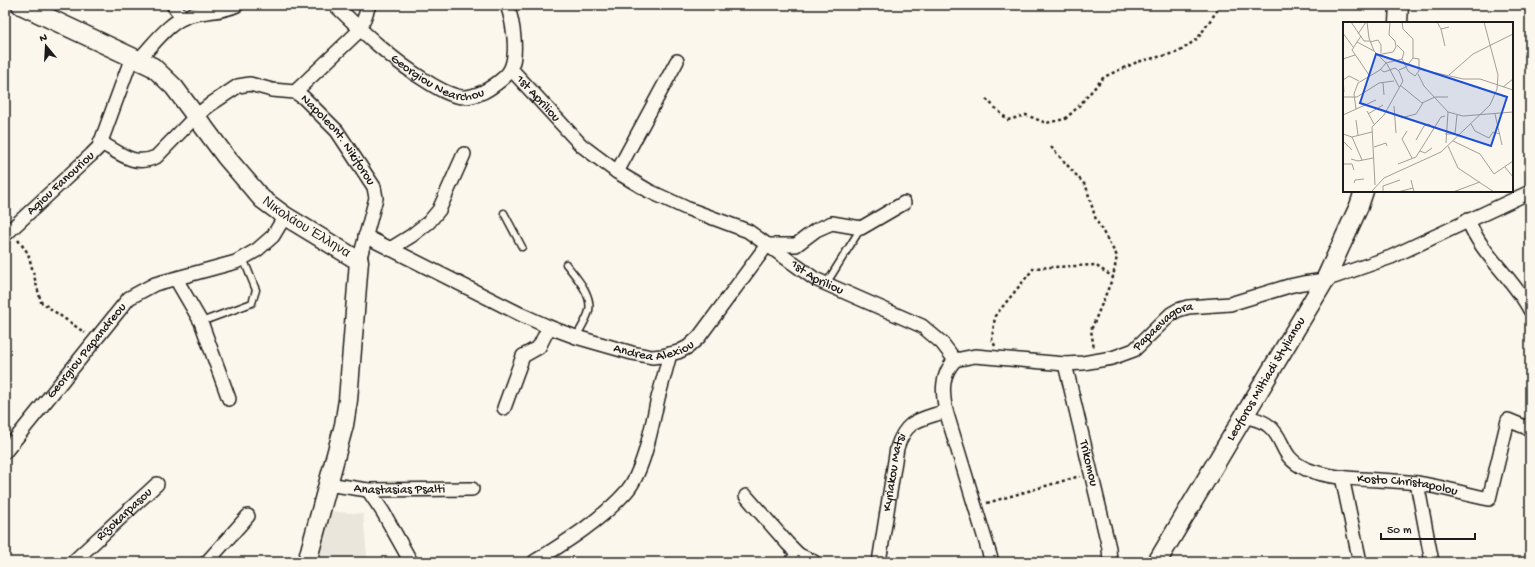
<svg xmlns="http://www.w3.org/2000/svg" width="1535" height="567" viewBox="0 0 1535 567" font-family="'Gochi Hand',sans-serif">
<rect width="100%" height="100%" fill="#fbf7ec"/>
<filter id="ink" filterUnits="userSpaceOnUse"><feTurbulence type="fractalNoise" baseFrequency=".025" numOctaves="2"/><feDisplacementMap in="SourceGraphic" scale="8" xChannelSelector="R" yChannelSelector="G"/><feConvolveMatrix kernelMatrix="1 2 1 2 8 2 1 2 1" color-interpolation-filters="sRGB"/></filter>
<g filter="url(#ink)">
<path fill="#eae6dc" d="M329 511 363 514 367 556 372 562H319Z"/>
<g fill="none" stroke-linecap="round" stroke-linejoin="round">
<defs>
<path id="lane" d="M504 213 522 247
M566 264C576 277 595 297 588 314 585 322 580 330 576 337
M826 284 861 228
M201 322 252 303 256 290 243 258"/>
<g id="street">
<path d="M173 5 183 18"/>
<path id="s1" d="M335 5C364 33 392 60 426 81 437 88 450 96 463 97 478 97 490 89 501 80 505 77 509 73 511 68 518 52 513 21 507 5"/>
<path d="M140 61 143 55C156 41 171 20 191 15 206 11 223 12 237 5"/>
<path id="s2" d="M511 69 581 145 617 172 649 191 686 208 748 231 815 279 922 326 942 343 955 360"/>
<path d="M295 92 360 30 369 5"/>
<path id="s3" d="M100 142C120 153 133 167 156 157L196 116 211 104 238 86 250 84 272 90 295 92 304 98 337 131 374 187 376 198 359 261"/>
<path d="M617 172 677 61"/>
<path d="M1468 220C1482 256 1512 276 1530 310"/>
<path id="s4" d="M5 235 91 155 99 147 132 57"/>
<path id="s5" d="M365 236 520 314 549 327 576 337 632 353 652 357 662 356 678 352 688 347 699 337 767 245"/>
<path d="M767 245H796L816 230 832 223 861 228 904 203"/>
<path d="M390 249 411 236 429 222 439 210 464 154"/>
<path d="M176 279 201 322 229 399"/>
<path id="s6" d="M1065 364 1109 548 1110 562"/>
<path d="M504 408 523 356 539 347 549 327"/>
<path id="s7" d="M1244 416C1253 419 1262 420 1269 426 1286 440 1279 457 1306 469 1338 482 1382 478 1417 483 1441 487 1465 494 1489 499L1508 420 1530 429"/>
<path id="s8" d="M5 452 129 298 155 284 236 262 257 250 273 236 285 216"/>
<path d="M1342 477 1360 562"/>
<path d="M1417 483 1432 562"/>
<path id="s9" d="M327 484 368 490 472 489"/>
<path d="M368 490 383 512 411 562"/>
<path d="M746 496 788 544 799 555"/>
<path id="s10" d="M73 562 157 484"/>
<path d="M207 562 248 516"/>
<path d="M534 562C566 542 600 521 626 492 644 472 652 425 658 398 662 384 666 369 670 354"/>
<path d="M791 562 799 555 814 562"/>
<path id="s11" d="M879 562 897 448C906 419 920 420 946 411"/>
<path id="s12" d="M992 562 946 411C942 392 941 375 955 360L975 356 1065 364 1083 363 1112 358 1134 350 1171 314 1178 310 1188 307 1230 304 1289 286 1303 283 1325 280 1391 257 1530 192"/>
</g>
<g id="secondary">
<path id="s13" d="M21 5 153 67 174 87 226 157 262 199 285 216 359 261 348 400 344 425 307 562"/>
<path d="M1398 23 1399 5"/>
<path id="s14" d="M1157 562 1325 280 1359 206 1364 191"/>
</g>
</defs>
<use href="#lane" stroke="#1c1c1c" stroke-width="9"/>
<use href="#street" stroke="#1c1c1c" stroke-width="16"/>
<use href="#secondary" stroke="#1c1c1c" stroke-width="21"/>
<path stroke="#1c1c1c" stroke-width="2.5" stroke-dasharray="3 3" stroke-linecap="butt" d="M986 99 1008 120 1026 115 1046 123 1065 119 1077 108 1104 77 1137 62 1179 52 1198 38 1221 5
M1051 147 1086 186 1096 220 1117 256 1113 277 1091 330 1094 349
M18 240 28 253 41 302 85 333
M995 346 992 339 995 316 1034 268 1095 265 1113 277
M987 503 1080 476"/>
<use href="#lane" stroke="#fbf7ec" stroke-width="6"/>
<use href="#street" stroke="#fbf7ec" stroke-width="13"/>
<use href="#secondary" stroke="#fbf7ec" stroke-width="18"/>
</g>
</g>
<g text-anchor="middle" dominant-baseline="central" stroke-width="4" stroke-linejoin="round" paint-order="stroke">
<g font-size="13" fill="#1c1c1c" stroke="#fbf7ec">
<text stroke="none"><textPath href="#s1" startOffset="129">Georgiou Nearchou</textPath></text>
<text stroke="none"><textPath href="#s2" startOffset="40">1st Apriliou</textPath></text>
<text stroke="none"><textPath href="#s3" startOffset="293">Napoleont. Nikiforou</textPath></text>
<text stroke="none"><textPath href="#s4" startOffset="76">Agiou Fanouriou</textPath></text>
<text stroke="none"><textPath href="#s13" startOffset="370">Νικολάου Έλληνα</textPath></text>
<text stroke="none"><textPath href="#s2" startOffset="376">1st Apriliou</textPath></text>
<text stroke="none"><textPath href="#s12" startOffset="432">Papaevagora</textPath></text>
<text stroke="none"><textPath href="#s5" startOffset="315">Andrea Alexiou</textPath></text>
<text stroke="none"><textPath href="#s8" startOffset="130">Georgiou Papandreou</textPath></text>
<text stroke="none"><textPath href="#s14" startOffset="213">Leoforos Miltiadi Stylianou</textPath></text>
<text stroke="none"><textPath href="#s6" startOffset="102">Trikomou</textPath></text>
<text stroke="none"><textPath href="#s11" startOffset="91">Kyriakou Matsi</textPath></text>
<text stroke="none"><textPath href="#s7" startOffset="188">Kosto Christapolou</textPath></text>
<text stroke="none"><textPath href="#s9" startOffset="73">Anastasias Psalti</textPath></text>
<text stroke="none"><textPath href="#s10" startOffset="70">Rizokarpasou</textPath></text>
</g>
</g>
<g transform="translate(1343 22)">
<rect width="170" height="170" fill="#fbf7ec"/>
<path fill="none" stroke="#a29f99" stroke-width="1" d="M8 0 21 19H27M24 0 26 16 31 29 44 42 56 65M94 0 98 7 106 5M98 7 102 24M0 11 10 25M15 12 23 0M18 14 14 20 31 29M14 20 9 28 26 53M27 20 35 18 38 23V31M54 23 61 30 59 37M34 33 50 30 53 25 52 19 46 13 47 0M0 37 12 33M59 37 65 49 72 54 76 49V37L70 36M43 41 59 37M76 47 120 57H137L170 68M56 48 63 45 70 36V17L60 7 59 0M75 52 81 64 105 90M106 53 130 32 170 12M0 58 6 54 16 59M0 58 1 70M40 61 41 73M57 63 79 81 92 75H105M160 65 170 57M0 75H14L36 61 51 59M51 84 53 111M13 87 11 72 15 61 37 48 43 41M24 89 31 102M105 90 120 94 170 90M25 92 40 83M152 92 159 123M0 93 33 78M58 96 73 92 80 81M13 98 15 113M128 102 132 109 146 116 150 110 157 112M64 109 59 117 69 136M0 112 9 115 29 110M102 112H112L114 93M9 115 19 138M73 118 81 104 86 102 91 107M0 119 9 128M110 119 137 132 151 152 170 139M103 121 105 90M105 124 115 146 151 170M31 125 43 121 44 124M77 129 82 131 89 126M8 137 15 139 30 136M0 142H9L11 148M55 142 73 135 98 95 102 94M162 145 170 155M68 158 71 170M11 161 12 158 21 157M32 163 29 105 41 93 60 59 56 49 52 46 41 50 37 47M28 170 41 156 98 130 147 83 154 67 155 53 141 0M40 170V164L57 158M55 170 70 166M110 170 137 160"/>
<path fill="#1d4ed8" fill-opacity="0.15" stroke="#1d4ed8" stroke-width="2" d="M33 32 164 75 148 124 17 81Z"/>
<rect width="170" height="170" fill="none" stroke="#1c1c1c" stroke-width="2"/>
</g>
<rect width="1535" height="567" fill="none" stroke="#fbf7ec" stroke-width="20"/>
<rect x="10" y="10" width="1515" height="547" fill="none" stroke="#1c1c1c" stroke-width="1.5" filter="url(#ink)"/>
<g transform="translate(46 46) rotate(342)" stroke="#fbf7ec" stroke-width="3" paint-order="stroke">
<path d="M0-3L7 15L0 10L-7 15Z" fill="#1c1c1c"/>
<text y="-6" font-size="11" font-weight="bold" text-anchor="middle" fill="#1c1c1c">N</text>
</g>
<path d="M1381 533v6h94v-6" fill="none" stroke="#1c1c1c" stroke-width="2"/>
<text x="1387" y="533" font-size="12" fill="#1c1c1c" stroke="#fbf7ec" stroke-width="3" paint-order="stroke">50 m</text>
</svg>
